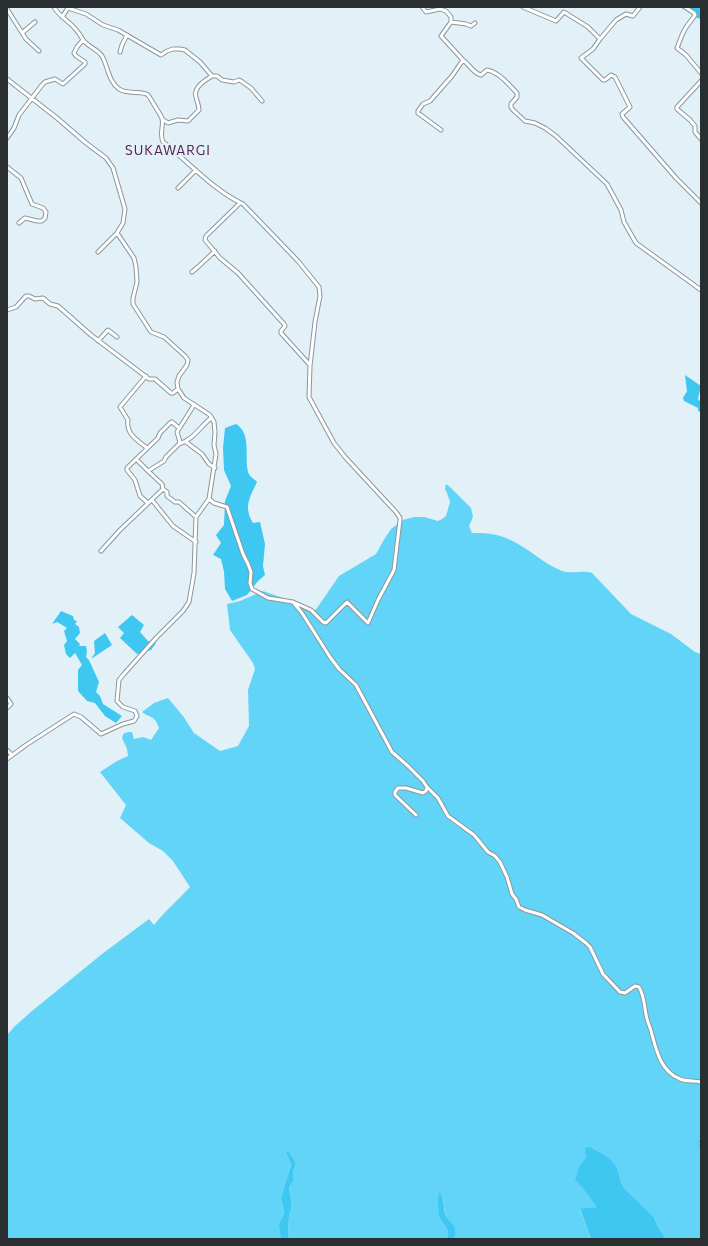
<svg xmlns="http://www.w3.org/2000/svg" width="708" height="1246" viewBox="0 0 708 1246" font-family="Commissioner,sans-serif">
<rect width="100%" height="100%" fill="#e2f1f7"/>
<path fill="#62d4f8" d="M446 484 450 487 471 508 473 517 469 526 472 533C480 533 489 533 496 535 521 540 539 562 562 571 572 574 582 570 592 573L631 614 671 634 695 652 701 654V1239H666L657 1225 654 1217 625 1189 622 1185 617 1169 586 1157 580 1165 578 1181 597 1207 580 1210 591 1239H454C459 1225 450 1224 446 1215 444 1210 444 1203 443 1198L439 1217 449 1230 448 1239H288L289 1216 292 1206 289 1187 294 1180 293 1173 296 1163 289 1152H286L291 1165 281 1198 284 1213 282 1217 281 1239H7V1035L15 1026 32 1011 102 954 149 919 154 925C165 911 178 900 190 887L173 861 163 851 149 843 120 818 126 805 100 772 117 761 128 756 127 749 122 738 124 733 129 732H132L134 739 143 737 151 740 159 728C154 714 151 719 142 712L154 703 168 698 183 716 194 733 220 751 238 746 249 726 248 690 255 669 253 663 230 630 227 604 240 601 263 591 283 598 313 612 317 608 339 576 376 554 385 538 391 529 403 520 414 517H424L438 521 442 519 446 516 450 502 447 493 445 489Z"/>
<path fill="#3ec8f1" d="M680 7H701V17L699 19Z
M685 375 701 386 698 399 701 402V412L698 411V408L684 401 683 398 687 391Z
M236 424C252 434 244 457 248 472 249 476 254 479 257 482 250 497 243 507 253 523L260 522 265 544 263 566 265 575 258 581 247 595 232 601 225 589 224 572 221 559 213 555 221 543 216 535 224 525 225 501 231 486 224 470 223 448 225 428Z
M61 611 73 616 74 620 77 621 75 624 79 627 80 633 75 639 80 644 79 646H86L87 651 86 657 89 660 99 682 96 692 100 696 103 704 122 716 116 723 105 716 95 703 87 701 78 691V670L82 665 75 653 70 658 66 654 64 645 67 641 64 631 67 628 57 622 52 624Z
M132 615 144 625 140 632 148 641 156 643 151 650 137 654 120 638 124 633 118 627Z
M105 633 112 645 91 659 95 653 94 641Z
M590 1147C600 1153 612 1157 617 1169 620 1176 620 1183 625 1189L654 1217 657 1225 666 1239H591L580 1209 597 1207C592 1201 580 1183 575 1180L580 1165 586 1157 585 1148Z
M286 1152H289L296 1163 293 1173 294 1180 289 1187 292 1206 289 1216 288 1239H281L279 1225 284 1213 281 1198 291 1165Z
M439 1192C445 1200 443 1205 445 1213 448 1223 460 1224 454 1239H448V1230L439 1217 438 1201Z"/>
<g fill="none" stroke-linecap="round" stroke-linejoin="round">
<defs>
<path id="minor" d="M54 7C59 17 70 21 77 31 81 35 82 40 86 43 91 48 98 50 102 56 108 66 108 81 119 89 127 95 143 90 148 95 149 96 161 116 162 118 164 126 159 134 163 142 189 162 213 190 243 204L298 261 319 287 320 296 315 322 310 366 309 397 334 443 345 457 382 497 396 512 400 518V520L394 570 378 600 368 623 347 602 326 623 323 622 311 610 293 602
M422 7 426 12 440 9 446 11 451 17V22L441 36 463 60
M523 7 556 21 564 12 588 27 600 39 593 49 581 58 603 80H605L611 75 615 77 630 107 622 114 623 117 676 178 701 203
M685 7 694 13 695 15C692 20 688 24 685 29 681 36 680 41 677 48L686 55 701 73
M7 9 26 39 39 51
M62 17 68 8 86 14 103 25 118 30 161 55 167 51 173 49H180L185 50 200 62 212 76H217L222 80 234 82 239 80 241 81 251 88 262 101
M451 22 466 24 471 26 475 23
M22 33 35 22
M600 39 616 20 626 14 633 16 640 7
M120 52 122 45 127 35
M7 79 57 118 86 143 106 158 113 168 125 209 123 223 117 233 134 258 136 267 137 282 133 298V304L151 332 164 337 185 356 188 360 187 365 179 376 177 382 178 389 184 398 210 415 214 422 215 432 214 445 216 454 209 499 214 503 227 507 243 554 248 564 251 572 250 583 252 589 268 598 293 602 302 613 330 657 339 669 356 685 392 752 408 766 423 781 427 787 438 798 448 816 474 835 488 852 495 856 500 862 507 877 512 894 516 899 519 907 525 910 542 915 573 933 586 943 590 947 603 974 620 992 625 993 635 986 639 987C645 997 644 1008 647 1019 648 1023 650 1027 651 1031 656 1049 660 1071 680 1079 687 1082 694 1080 701 1082
M701 81 677 107V109L690 120 695 126V132L701 139
M162 119 168 123 178 120 188 121 199 110C199 105 197 102 196 97 193 88 205 80 212 76
M441 130 418 113V111L423 104 430 101 452 76 463 60C470 65 473 73 481 75L487 70C499 72 509 85 517 93V97L511 104V107L513 110 525 121 535 123 545 128 556 136 607 184 621 210 624 222 636 243 701 290
M7 138 14 128 19 115 42 85 45 82 55 79 63 84 85 64V62L76 56 74 53 77 47 83 40
M7 167 21 178 32 204 43 208 46 212 45 218 42 221H37L25 218 19 223
M178 188 196 170
M240 203 206 236 205 240 220 258 238 273 284 324 285 326 281 331V333L310 365
M98 252 117 233
M192 272 199 266 215 251
M7 310 16 307 26 296H29L35 299 43 298 50 304 58 306 91 335 149 379H155L171 393H173L178 389
M98 341 108 330 117 337
M146 376 120 407 128 420C126 434 137 440 147 448
M186 442 202 454 209 464 215 468
M179 444C193 440 200 427 211 418
M136 459 148 471
M163 489 167 492V496L175 502H179L196 517
M152 500 173 526 196 542
M148 503 140 496 135 480 127 470V468L158 438 160 433 171 422H172L179 428
M101 551 120 530 163 489 162 484 148 471 164 461 166 457 179 444 180 442 177 432 194 405
M7 698 11 704 7 708
M7 750 12 755
M7 759 26 745 74 714 81 717 101 734 123 724 134 721 137 716 135 711 123 707 117 701 119 680 123 675 157 637 183 611 189 602 194 573 196 517 209 499
M416 815 395 795V792L398 788H406L423 793 426 791 427 787
M701 1143V1144"/>
</defs>
<use href="#minor" stroke="#89979c" stroke-width="5"/>
<use href="#minor" stroke="#fff" stroke-width="3"/>
</g>
<g text-anchor="middle" dominant-baseline="central" stroke-width="3.5" stroke-linejoin="round" paint-order="stroke">
<g font-size="13" letter-spacing="1" fill="#592350" stroke="#e2f1f7">
<text x="168" y="150">SUKAWARGI</text>
</g>
</g>
<rect width="708" height="1246" fill="none" stroke="#292f31" stroke-width="16"/>
</svg>
